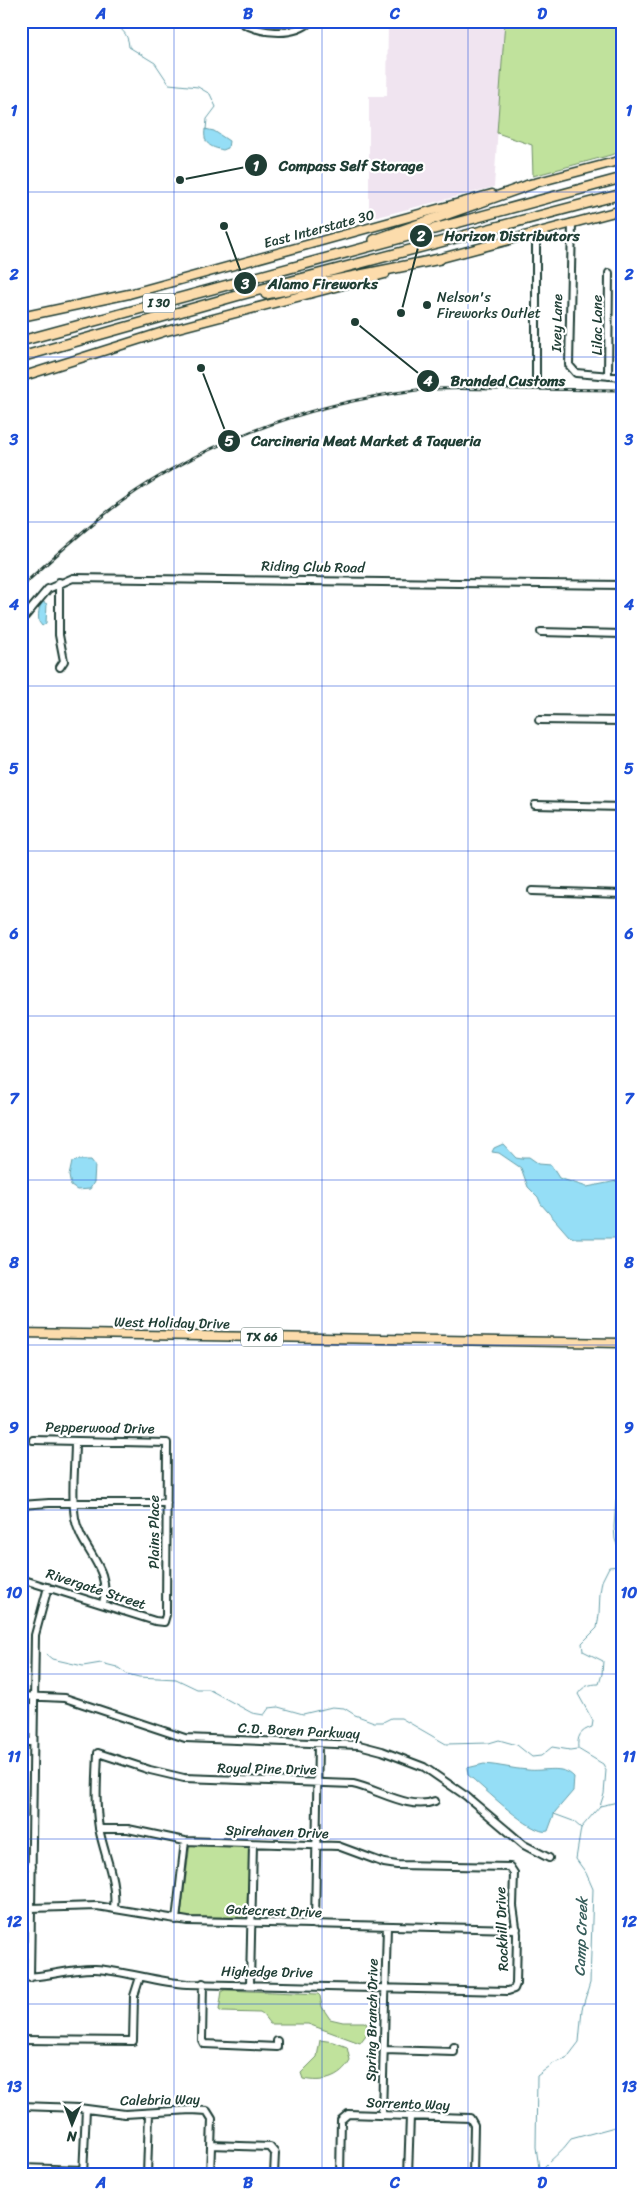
<svg xmlns="http://www.w3.org/2000/svg" width="643" height="2196" viewBox="0 0 643 2196" font-family="Sriracha,sans-serif">
<rect width="100%" height="100%" fill="#fff"/>
<filter id="ink" filterUnits="userSpaceOnUse"><feTurbulence type="fractalNoise" baseFrequency=".02" numOctaves="2"/><feDisplacementMap in="SourceGraphic" scale="10" xChannelSelector="R" yChannelSelector="G"/><feConvolveMatrix kernelMatrix="1 2 1 2 8 2 1 2 1" color-interpolation-filters="sRGB"/></filter>
<g filter="url(#ink)">
<path fill="#f0e4f0" d="M388 21H505L494 187 369 219V96H387Z"/>
<path fill="#c0e29c" stroke="#709068" d="M505 21H622V152L533 176 532 145 497 133Z
M190 1844 248 1846 250 1854 246 1917H186L181 1915Z
M225 1990 318 1994 320 1996 322 2007 330 2019 343 2022H364L367 2024 366 2035 360 2043 308 2024H270L263 2015 260 2013 222 2012 219 2010 222 1991Z
M320 2040 334 2042 347 2047 350 2061C340 2079 322 2083 303 2079L301 2073 317 2057Z"/>
<path fill="#95def6" stroke="#669ea8" d="M205 129 214 131 229 141 228 148 223 150C210 147 203 144 205 129Z
M43 602 47 604 46 623 42 626 39 622C38 616 38 607 43 602Z
M503 1144 516 1158 522 1159 523 1157H529L539 1164 551 1165 559 1178 587 1187 622 1180V1238H574L569 1236 541 1204 538 1197 528 1187 521 1168 499 1153 492 1152 494 1148Z
M79 1160H91L95 1165 94 1182 90 1189 77 1190 71 1186 69 1176 72 1162Z
M484 1764C499 1765 513 1769 528 1770 543 1772 562 1764 574 1777L573 1791 555 1812 548 1831C533 1837 481 1785 468 1775L467 1768Z"/>
<g fill="none" stroke-linecap="round" stroke-linejoin="round">
<path stroke="#669ea8" stroke-width="1" d="M110 21C121 29 128 32 129 47L155 63 169 84 198 87 210 94 216 107 207 119 206 130
M21 1636 23 1638
M46 1654 52 1659 83 1666 101 1663 117 1667 127 1674 139 1677 176 1679 197 1689H208L252 1713 264 1715 269 1708 278 1707 303 1714 332 1707 344 1708 355 1715 374 1722H383L391 1718H401L446 1744 489 1743 499 1740 517 1745 532 1757 541 1756 552 1747 570 1750 577 1749
M600 1806 622 1801
M554 1814 573 1821 581 1828
M539 2172C550 2160 562 2152 571 2139L622 2125
M540 2175 536 2147 537 2076 554 2063 566 2059 579 2042 582 2009 590 1983 593 1889 586 1873 576 1859 581 1828 600 1806 604 1794 606 1770 603 1764 578 1749C577 1736 580 1731 592 1727L593 1721 578 1694C583 1686 590 1684 599 1684L602 1674 603 1661 583 1651 582 1643 597 1628 599 1614 600 1593 602 1581 609 1567 619 1566 621 1557 615 1539 614 1527 616 1500 622 1492"/>
<defs>
<path id="minor" d="M239 21C258 33 293 38 311 21
M572 223 569 365 576 373 622 377
M608 376 609 273
M536 378V233
M59 582V635L64 661 60 667
M21 621 48 589 73 578 622 585
M541 632 622 634
M539 720 622 721
M535 805 622 807
M532 891 622 894
M75 1441C75 1466 71 1494 75 1518 81 1551 112 1566 103 1604
M21 1505 49 1503H167
M21 1579 155 1621 164 1622 166 1615 167 1443 33 1440
M21 1696 65 1698 185 1738 359 1745 382 1751 424 1767 466 1796 524 1845 549 1858
M21 1742H33
M21 1866H32
M31 1908 97 1906 188 1921 517 1929
M114 1908C117 1880 104 1855 99 1828 95 1803 97 1778 98 1753L150 1770 184 1778 353 1784C377 1789 410 1811 435 1801
M176 1920 185 1841
M315 1925 318 1743
M21 1977C46 1978 70 1968 95 1969 126 1971 156 1982 187 1984L508 1991 514 1989 516 1984 517 1934 513 1906 514 1873 510 1867 397 1865 384 1863 338 1846 185 1841 128 1829H99
M30 1978 35 1635 48 1587
M203 1983 202 2040 204 2044 277 2047V2041
M250 1984 253 1844
M21 2040 133 2041 134 1996 140 1977
M384 2050 454 2052V2047
M21 2106 79 2108 125 2114 191 2110 207 2111 212 2119 210 2175
M382 2115 387 1926
M211 2145 270 2147 275 2153 274 2175
M21 2168 84 2170
M83 2175 86 2109
M147 2175 149 2113
M340 2175 341 2120 348 2114 470 2118 474 2125 473 2175
M408 2175 410 2116"/>
<path id="major" d="M527 185 622 160
M434 260 622 210
M21 317 129 294 492 194
M21 377 163 332 385 274
M21 1333 622 1343"/>
<path id="highway" d="M374 240 532 184
M266 294 440 259
M21 341 622 178
M21 357 236 296 622 194"/>
</defs>
<use href="#minor" stroke="#1f3d34" stroke-width="10"/>
<use href="#major" stroke="#1f3d34" stroke-width="11"/>
<use href="#highway" stroke="#1f3d34" stroke-width="12"/>
<use href="#minor" stroke="#fff" stroke-width="6"/>
<use href="#major" stroke="#fcdcac" stroke-width="8"/>
<use href="#highway" stroke="#fcdcac" stroke-width="9"/>
<defs>
<path id="rail" d="M21 587C47 563 73 539 101 517 190 446 304 404 417 390 447 387 478 389 508 389 546 389 584 390 622 390"/>
</defs>
<use href="#rail" stroke="#1f3d34" stroke-width="3"/>
<use href="#rail" stroke="#fff" stroke-width="1" stroke-dasharray="4" stroke-linecap="butt"/>
</g>
</g>
<path fill="none" stroke="#1d4ed8" stroke-width="1" stroke-opacity="0.55" d="M174 21V2175M322 21V2175M468 21V2175M21 192H622M21 357H622M21 522H622M21 686H622M21 851H622M21 1016H622M21 1180H622M21 1345H622M21 1510H622M21 1674H622M21 1839H622M21 2004H622"/>
<circle fill="#1f3d34" stroke="#fff" stroke-width="2" cx="427" cy="305" r="5"/>
<g text-anchor="middle" dominant-baseline="central" stroke-width="4.5" stroke-linejoin="round" paint-order="stroke">
<g fill="#fff" stroke="#627771" stroke-width="1">
<rect x="143" y="293.5" width="32" height="19" rx="4"/>
<rect x="241" y="1327.5" width="42" height="19" rx="4"/>
</g>
<g font-size="12" font-weight="bold" fill="#1f3d34">
<text x="159" y="303">I 30</text>
<text x="262" y="1337">TX 66</text>
</g>
<g font-size="14" fill="#1f3d34" stroke="#fff">
<text transform="translate(319 229) rotate(-15)">East Interstate 30</text>
<text transform="translate(557 323) rotate(-89)">Ivey Lane</text>
<text transform="translate(597 325) rotate(-90)">Lilac Lane</text>
<text transform="translate(313 567) rotate(1)">Riding Club Road</text>
<text transform="translate(172 1323) rotate(1)">West Holiday Drive</text>
<text transform="translate(100 1428) rotate(1)">Pepperwood Drive</text>
<text transform="translate(154 1532) rotate(-90)">Plains Place</text>
<text transform="translate(96 1589) rotate(18)">Rivergate Street</text>
<text transform="translate(299 1731) rotate(3)">C.D. Boren Parkway</text>
<text transform="translate(267 1769) rotate(1)">Royal Pine Drive</text>
<text transform="translate(277 1832) rotate(2)">Spirehaven Drive</text>
<text transform="translate(274 1911) rotate(2)">Gatecrest Drive</text>
<text transform="translate(502 1929) rotate(-92)">Rockhill Drive</text>
<text transform="translate(267 1972) rotate(1)">Highedge Drive</text>
<text transform="translate(372 2020) rotate(-89)">Spring Branch Drive</text>
<text transform="translate(160 2100) rotate(-1)">Calebria Way</text>
<text transform="translate(408 2104) rotate(2)">Sorrento Way</text>
</g>
<g font-size="14" fill="#1f3d34" stroke="#fff" text-anchor="start">
<text x="437" y="297">Nelson's<tspan x="437" dy="16">Fireworks Outlet</tspan></text>
</g>
<g font-size="15" font-style="italic" fill="#375d5b" stroke="#fff">
<text transform="translate(581 1937) rotate(-88)">Camp Creek</text>
</g>
</g>
<path fill="none" stroke="#1f3d34" stroke-width="2" d="M180 180L256 165M401 313L421 236M224 226L245 283M355 322L428 381M201 368L229 441"/>
<g fill="#1f3d34" stroke="#fff" stroke-width="2">
<circle cx="180" cy="180" r="5"/>
<circle cx="401" cy="313" r="5"/>
<circle cx="224" cy="226" r="5"/>
<circle cx="355" cy="322" r="5"/>
<circle cx="201" cy="368" r="5"/>
<circle cx="256" cy="165" r="12"/>
<circle cx="421" cy="236" r="12"/>
<circle cx="245" cy="283" r="12"/>
<circle cx="428" cy="381" r="12"/>
<circle cx="229" cy="441" r="12"/>
</g>
<g font-size="15" text-anchor="middle" font-weight="bold" fill="#fff">
<text x="256" y="171">1</text>
<text x="421" y="241">2</text>
<text x="245" y="289">3</text>
<text x="428" y="386">4</text>
<text x="229" y="446">5</text>
</g>
<g font-size="15" text-anchor="middle" font-weight="bold" fill="#1f3d34" stroke="#fff" stroke-width="4.5" stroke-linejoin="round" paint-order="stroke">
<text x="351" y="171">Compass Self Storage</text>
<text x="512" y="241">Horizon Distributors</text>
<text x="323" y="289">Alamo Fireworks</text>
<text x="508" y="386">Branded Customs</text>
<text x="366" y="446">Carcineria Meat Market &amp; Taqueria</text>
</g>
<rect width="643" height="2196" fill="none" stroke="#fff" stroke-width="55"/>
<g transform="translate(72 2124) rotate(181)" stroke="#ffffff" stroke-width="4" paint-order="stroke">
<path d="M0-4L9 19L0 12L-9 19Z" fill="#1f3d34"/>
<text y="-8" font-size="14" font-weight="bold" text-anchor="middle" fill="#1f3d34">N</text>
</g>
<rect x="28" y="28" width="588" height="2140" fill="none" stroke="#1d4ed8" stroke-width="2"/>
<g font-size="16" text-anchor="middle" font-weight="bold" fill="#1d4ed8">
<text x="101" y="19">A</text>
<text x="248" y="19">B</text>
<text x="395" y="19">C</text>
<text x="542" y="19">D</text>
<text x="14" y="116">1</text>
<text x="629" y="116">1</text>
<text x="14" y="280">2</text>
<text x="629" y="280">2</text>
<text x="14" y="445">3</text>
<text x="629" y="445">3</text>
<text x="14" y="610">4</text>
<text x="629" y="610">4</text>
<text x="14" y="774">5</text>
<text x="629" y="774">5</text>
<text x="14" y="939">6</text>
<text x="629" y="939">6</text>
<text x="14" y="1104">7</text>
<text x="629" y="1104">7</text>
<text x="14" y="1268">8</text>
<text x="629" y="1268">8</text>
<text x="14" y="1433">9</text>
<text x="629" y="1433">9</text>
<text x="14" y="1598">10</text>
<text x="629" y="1598">10</text>
<text x="14" y="1762">11</text>
<text x="629" y="1762">11</text>
<text x="14" y="1927">12</text>
<text x="629" y="1927">12</text>
<text x="14" y="2092">13</text>
<text x="629" y="2092">13</text>
<text x="101" y="2188">A</text>
<text x="248" y="2188">B</text>
<text x="395" y="2188">C</text>
<text x="542" y="2188">D</text>
</g>
</svg>
